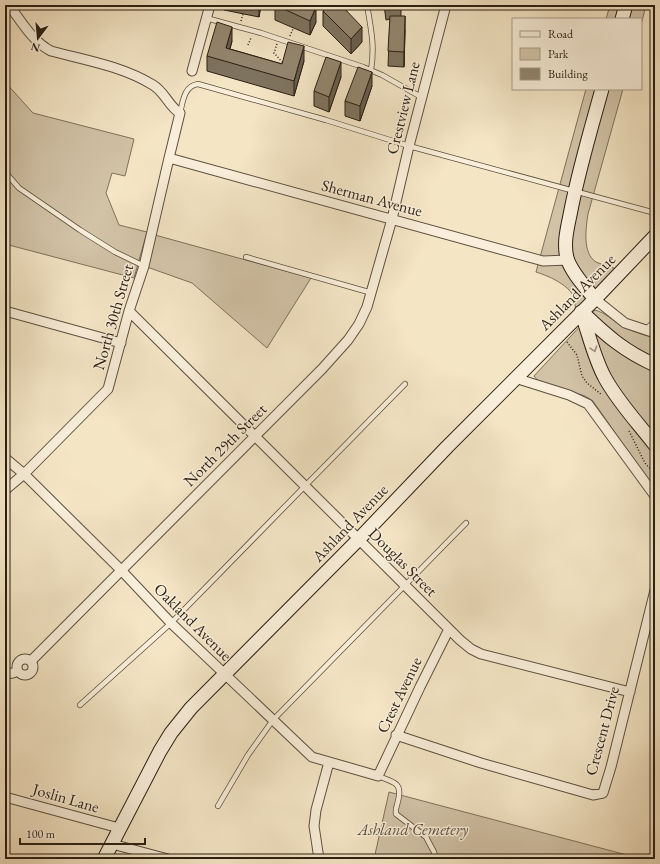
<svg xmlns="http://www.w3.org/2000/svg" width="660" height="864" viewBox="0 0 660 864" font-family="'EB Garamond',serif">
<rect width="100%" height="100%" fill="#f4e5c5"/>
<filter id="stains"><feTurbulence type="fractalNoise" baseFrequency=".005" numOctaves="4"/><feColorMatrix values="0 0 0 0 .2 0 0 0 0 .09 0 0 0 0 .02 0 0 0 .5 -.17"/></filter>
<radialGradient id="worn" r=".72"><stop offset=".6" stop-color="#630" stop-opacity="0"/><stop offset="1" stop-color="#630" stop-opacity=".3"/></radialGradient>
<path fill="#d2c3a7" stroke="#7e715c" d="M610 5H646L641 25V19H606Z
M5 82 33 113 134 139 125 176 112 173 106 193 119 225 147 232 134 278 5 244Z
M586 89H623L588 214C586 228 582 253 596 262 603 265 610 267 617 269L577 309 575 306C578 288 549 276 536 272Z
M155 235 311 278 267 348 192 283 147 267Z
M595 310C606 313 613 321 622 326 633 332 644 335 655 338V490L593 401 585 396 538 381 534 376Z
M389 792 642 859H374Z"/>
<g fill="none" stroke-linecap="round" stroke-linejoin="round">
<defs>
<path id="lane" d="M367 5C371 29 375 46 371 70
M206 18 261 33 363 67 382 75 421 97
M180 113C183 101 184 86 198 84L326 120 409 146 655 213
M5 172 19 188 80 230 115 252 144 266
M246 257 372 293
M645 330 655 321
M80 705 171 623 305 486 405 384
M378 776C393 782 403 782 398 801 397 806 395 809 396 814L426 837 434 852 436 859
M218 806 248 755 273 720 466 523"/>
<path id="street" d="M192 71 210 5
M169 158 543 261 568 260
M595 299 625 323 655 333
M5 311 121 343
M129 311 460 640 471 649 481 654 630 692
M515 378 569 395 588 404 655 496
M5 458 24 474 121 570 171 623 312 757 378 776 420 687 449 629
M5 490 24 474 108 389 129 311 144 266 169 158 180 113C169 107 165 92 153 85 122 66 85 60 51 51 33 42 21 21 9 5
M17 667a8 8 0 1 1 16 0a8 8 0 1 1-16 0Z
M31 661 322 369 348 340 359 324 367 307 392 219 409 146 446 5
M5 674 13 673 17 671
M396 735 481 763 593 795 603 793 611 767 655 590
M5 797 119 828
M112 844 168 859
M319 859 314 826 316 810 329 762"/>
<path id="secondary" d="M622 19 626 5
M595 299C586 288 571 272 567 258 563 242 568 226 571 210 579 169 591 129 602 89
M581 312C589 334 594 358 605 378 618 402 638 423 655 445
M583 313C607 336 624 351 655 365
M104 859 160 751 171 733 191 708 359 539 447 447 595 299 655 236"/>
</defs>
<use href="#lane" stroke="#5c503f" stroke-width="6"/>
<use href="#street" stroke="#5c503f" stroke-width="11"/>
<use href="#secondary" stroke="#2a1f12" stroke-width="15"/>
<path stroke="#2a1f12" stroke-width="1.5" stroke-dasharray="1 2" stroke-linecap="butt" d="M241 21 243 14
M290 36 293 29
M277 44 274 53 283 63
M248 45 251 38
M567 342 577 355 582 376 587 383 602 395
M629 431 645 463 655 474"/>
<use href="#lane" stroke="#f8eed9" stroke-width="4.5"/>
<use href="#street" stroke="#f8eed9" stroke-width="9"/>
<use href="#secondary" stroke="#f8eed9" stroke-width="13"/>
</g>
<path fill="#7e735f" stroke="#2a1f12" d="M224 5H261L259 17 224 10Z
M275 5 316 22 310 35 275 20Z
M329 5H352L345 10 362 42 351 54 323 26V11Z
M384 5H401V16L405 31 404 67 388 66 390 19 386 20Z
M232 41 230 49 282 64 304 61 294 96 207 71V56Z
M341 77 329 112 314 106V91Z
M372 86 360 121 345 116V101Z"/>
<path fill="#675e4e" stroke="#2a1f12" d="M259 5H261L259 17Z
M342 5H352L342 12Z
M316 7V22L310 35V21Z
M405 16V31L404 67V52Z
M232 27V41L226 62V48Z
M362 27V42L351 54V39Z
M304 46V61L294 96V81Z
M341 62V77L329 112V97Z
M372 72V86L360 121V106Z"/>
<path fill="#93866f" stroke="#2a1f12" d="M275 5H311L316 7 310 21Z
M329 5H341L362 27 351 39 323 11Z
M390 16H405L404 52 388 51Z
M217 22 232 27 226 48 282 64 288 42 304 46 294 81 207 56Z
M326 57 341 62 329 97 314 91Z
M358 67 372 72 360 106 345 101Z"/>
<defs><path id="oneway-chevron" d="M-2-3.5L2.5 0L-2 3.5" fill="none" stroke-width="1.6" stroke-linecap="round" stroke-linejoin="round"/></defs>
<use stroke="#9b917f" href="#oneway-chevron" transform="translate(594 349) rotate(72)"/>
<g text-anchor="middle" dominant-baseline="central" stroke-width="3" stroke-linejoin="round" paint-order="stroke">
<g font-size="16" fill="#2a1f12" stroke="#f8eed9">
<text transform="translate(403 108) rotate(-76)">Crestview Lane</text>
<text transform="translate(372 198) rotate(15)">Sherman Avenue</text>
<text transform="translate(577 292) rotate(-45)">Ashland Avenue</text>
<text transform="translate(113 317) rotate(-74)">North 30th Street</text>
<text transform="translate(225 445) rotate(-45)">North 29th Street</text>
<text transform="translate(350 523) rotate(-46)">Ashland Avenue</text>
<text transform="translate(403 562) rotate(45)">Douglas Street</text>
<text transform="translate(193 622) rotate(45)">Oakland Avenue</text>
<text transform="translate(399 695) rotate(-64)">Crest Avenue</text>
<text transform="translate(602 731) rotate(-75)">Crescent Drive</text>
<text transform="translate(66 798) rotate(16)">Joslin Lane</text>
</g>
<g font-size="16" font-style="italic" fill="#5c503f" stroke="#f8eed9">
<text x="413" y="829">Ashland Cemetery</text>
</g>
</g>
<rect width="660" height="864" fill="none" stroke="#f4e5c5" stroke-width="20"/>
<rect x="6" y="6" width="648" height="852" fill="none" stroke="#2a1f12" stroke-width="2"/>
<rect x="10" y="10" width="640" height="844" fill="none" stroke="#2a1f12"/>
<rect x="512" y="18" width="130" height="72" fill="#f8eed9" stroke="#a69b89"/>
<rect x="520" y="31" width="20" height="6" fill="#f8eed9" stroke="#a69b89"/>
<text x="548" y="38" font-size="12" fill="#2a1f12">Road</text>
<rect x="520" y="48" width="20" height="12" fill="#d2c3a7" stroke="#a69b89"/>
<text x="548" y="58" font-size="12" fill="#2a1f12">Park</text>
<rect x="520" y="68" width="20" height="12" fill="#93866f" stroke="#a69b89"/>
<text x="548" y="78" font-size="12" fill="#2a1f12">Building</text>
<g transform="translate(38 38) rotate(196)" stroke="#f8eed9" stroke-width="3" paint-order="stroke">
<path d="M0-3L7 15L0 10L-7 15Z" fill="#2a1f12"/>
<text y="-6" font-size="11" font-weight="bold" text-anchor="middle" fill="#2a1f12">N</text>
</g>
<path d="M20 838v6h125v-6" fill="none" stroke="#2a1f12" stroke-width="2"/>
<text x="26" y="838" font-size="12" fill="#2a1f12" stroke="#f8eed9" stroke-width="3" paint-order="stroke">100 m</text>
<rect width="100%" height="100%" filter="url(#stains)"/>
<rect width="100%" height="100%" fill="url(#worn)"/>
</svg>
